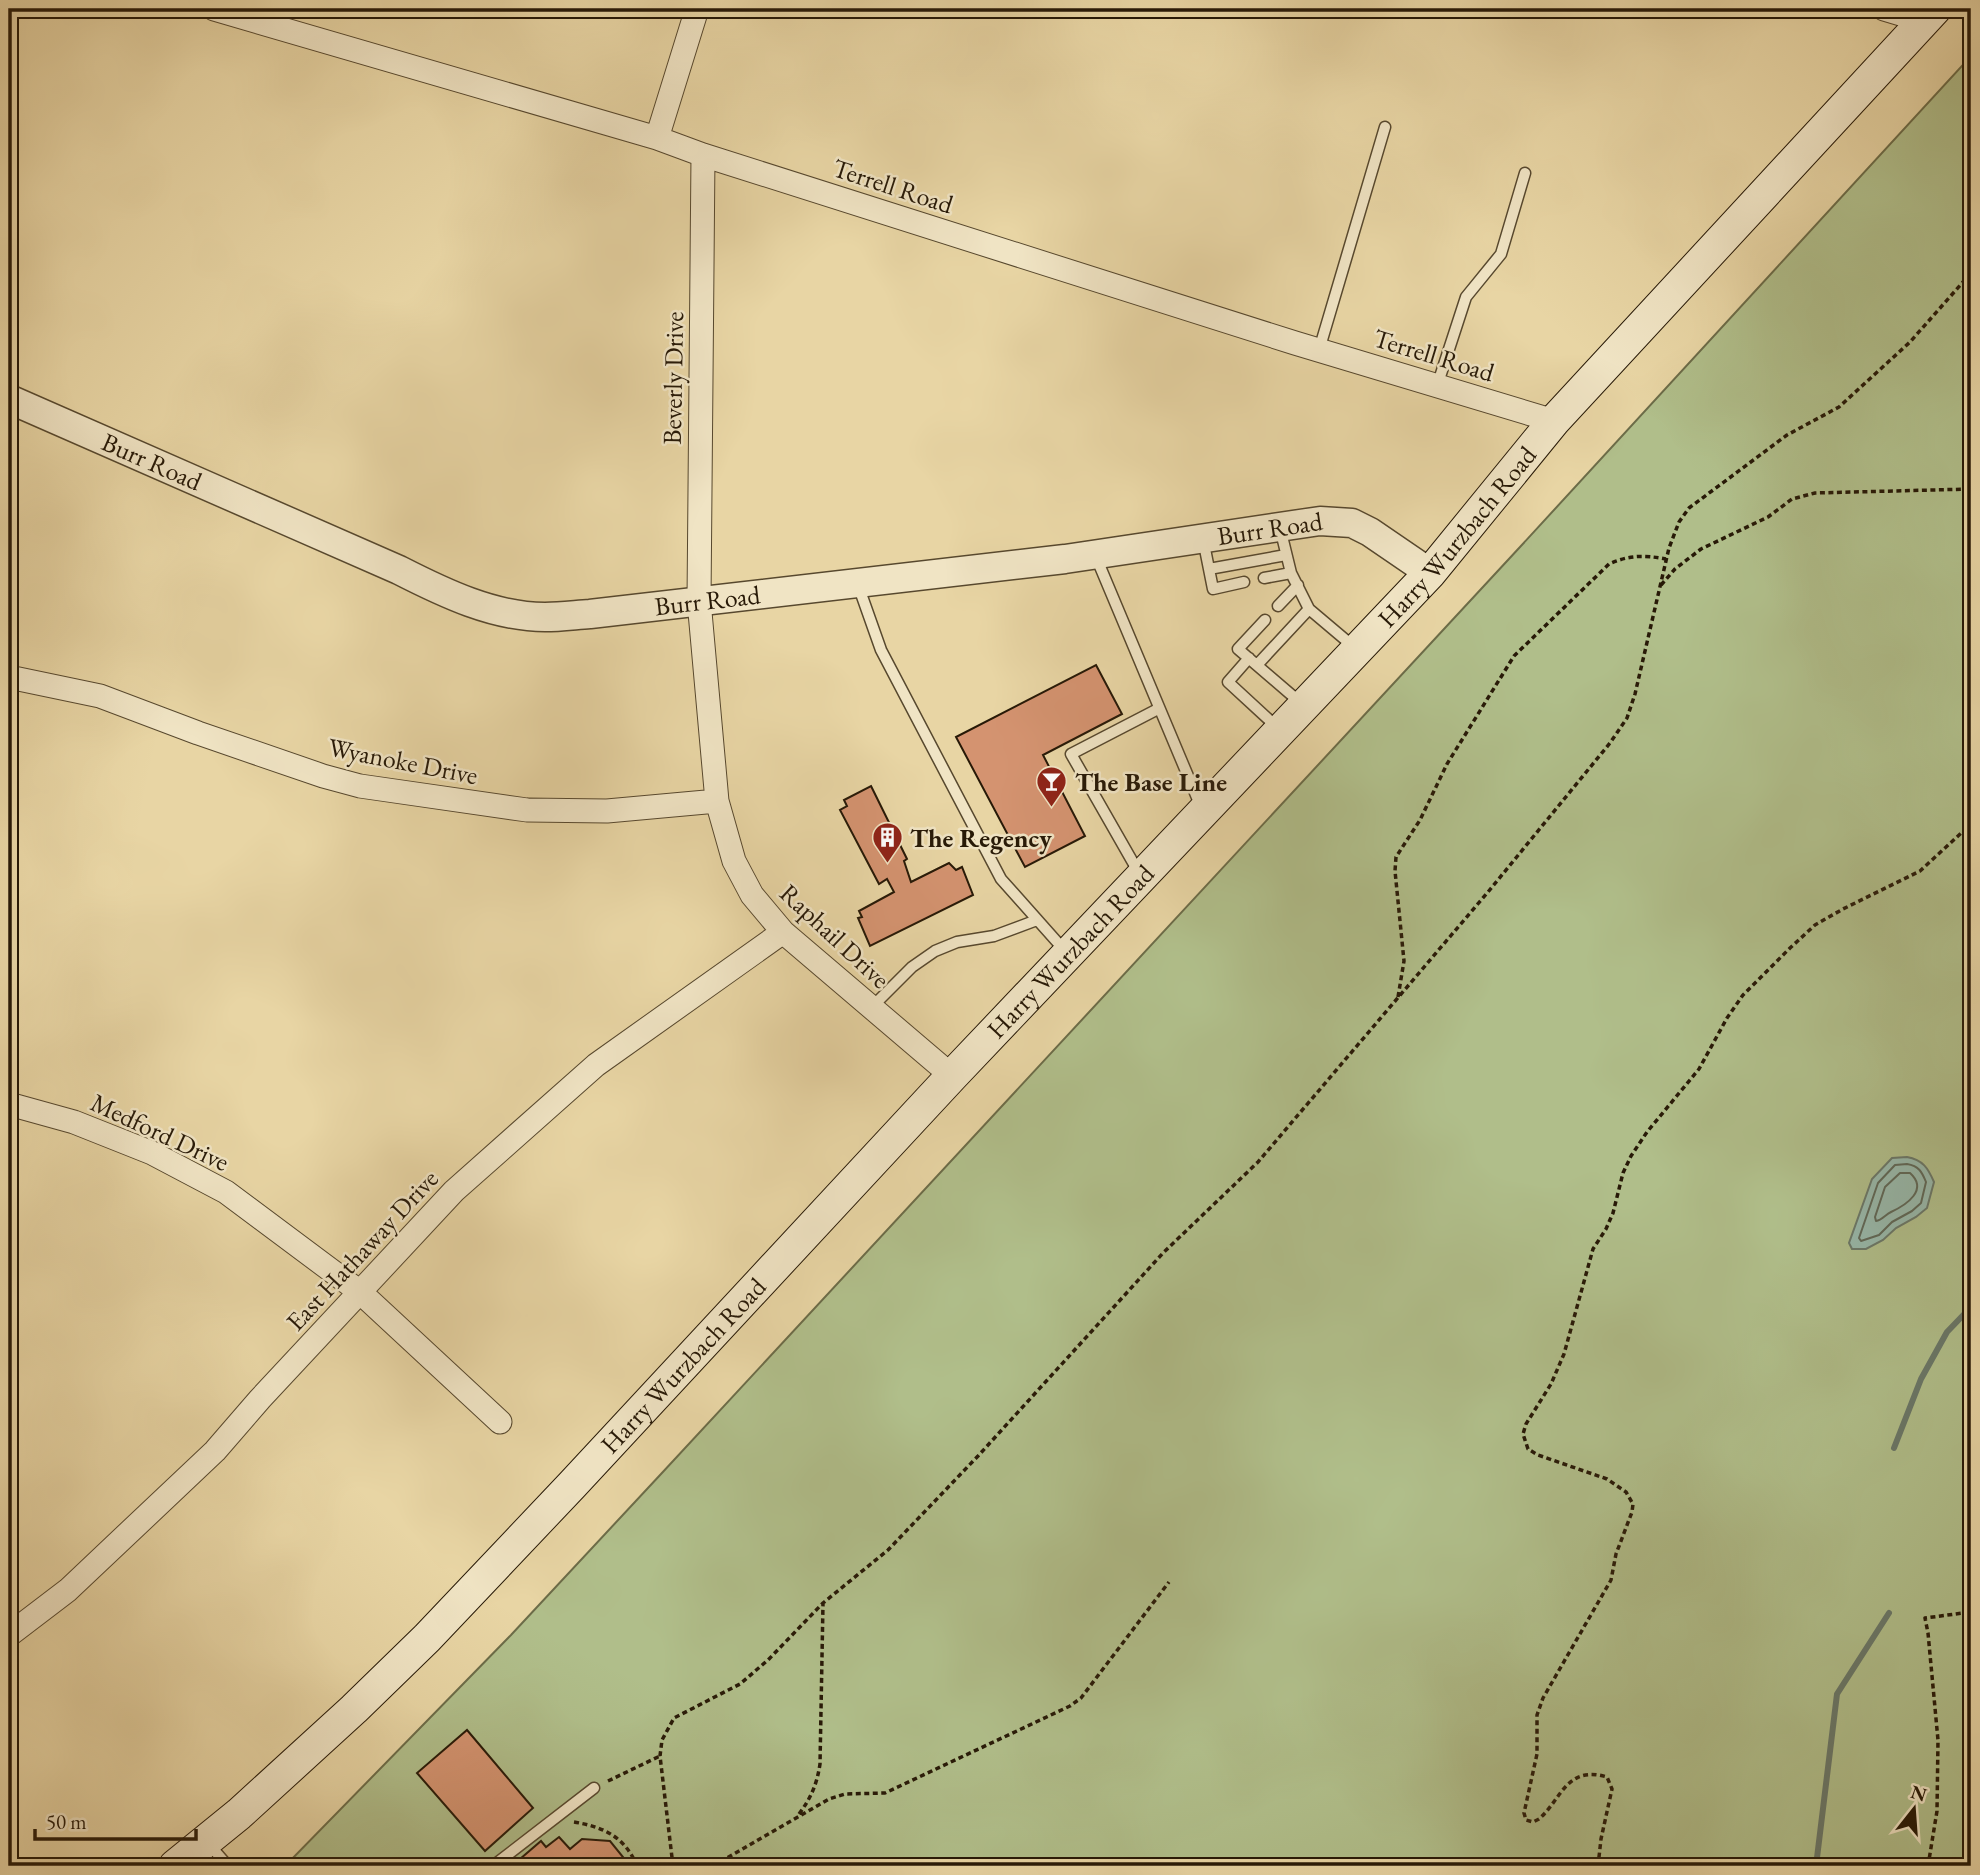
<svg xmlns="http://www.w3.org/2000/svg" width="1980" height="1875" viewBox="0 0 1980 1875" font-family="'EB Garamond',serif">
<rect width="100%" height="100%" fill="#e8d5a4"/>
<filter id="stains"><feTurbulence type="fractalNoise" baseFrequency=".00286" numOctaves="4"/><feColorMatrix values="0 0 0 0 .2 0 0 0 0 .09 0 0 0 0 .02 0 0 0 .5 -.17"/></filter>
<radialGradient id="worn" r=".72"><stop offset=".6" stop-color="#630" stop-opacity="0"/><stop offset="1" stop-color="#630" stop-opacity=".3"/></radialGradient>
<path fill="#b0be8a" stroke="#6c6c48" stroke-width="2" d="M1971 56V1866H285L511 1635 661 1474 1520 547Z"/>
<path fill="#97b8aa" stroke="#6a7869" stroke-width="2" d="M1907 1157C1923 1160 1928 1168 1934 1182L1927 1208 1916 1217 1896 1228 1883 1240 1866 1249H1852L1849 1243 1872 1179 1892 1158Z"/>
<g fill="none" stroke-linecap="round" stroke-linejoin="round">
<path stroke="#5f6858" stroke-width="2" d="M1907 1164C1919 1166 1922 1172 1926 1182L1921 1203 1912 1211 1892 1222 1879 1235 1861 1241 1859 1238 1878 1183 1895 1165Z
M1900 1173H1910C1929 1190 1906 1205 1891 1212 1885 1215 1882 1220 1876 1221L1875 1217 1885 1187Z"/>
<path stroke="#6a7869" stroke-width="6" d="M1894 1448 1921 1379 1947 1332 1971 1307
M1816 1866 1837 1694 1889 1613"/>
</g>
<path fill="#d49370" stroke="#271907" stroke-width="2" d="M1096 665 1122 714 1043 755 1085 836 1025 867 956 737Z
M871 786 907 859 904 861 911 882 949 863 956 870 962 867 973 895 870 946 858 918 862 917 859 911 894 892 887 879 879 884 840 810 847 806 844 800Z
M467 1730 533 1808 485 1851 417 1773Z
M559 1837 570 1849 582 1839 610 1841 627 1862 626 1866 513 1865 541 1841 546 1847Z"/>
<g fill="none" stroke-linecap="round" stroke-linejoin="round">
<defs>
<path id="service" d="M1319 350 1385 127
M1437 386 1466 297 1501 254 1525 173
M1203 539 1213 589 1244 582
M1096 557 1201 807
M1209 569 1286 555
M1291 573 1309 609 1354 647
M1264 578 1291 573 1280 528
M858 585 881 650 1001 879 1066 952
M1278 606 1298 585
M1265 620 1238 649 1302 704
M1249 658 1228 682 1279 729
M1257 665 1309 609
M1139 873 1071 754 1158 709
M871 1008 912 967 935 951 957 942 994 936 1037 920
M207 1842 228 1866
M493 1866 594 1788"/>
<path id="minor" d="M214 9 657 138 703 155 1295 343 1554 421
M1884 9 1924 21
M657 138 697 9
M703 155 699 601 717 801 734 861 752 895 783 932 952 1076
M9 677 100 696 198 733 323 776 360 786 527 810 607 811 717 801
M9 1104 74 1122 152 1153 226 1192 360 1292 500 1422
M9 1635 68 1590 215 1451 260 1399 454 1191 596 1065 783 932"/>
<g id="tertiary">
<path id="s1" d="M9 399 399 570C444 593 494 617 545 617 560 617 575 615 590 614L1065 559 1320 521 1352 523 1370 532 1430 573"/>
</g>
<g id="secondary">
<path id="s2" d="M175 1866 239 1814 354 1709 427 1638 572 1485 952 1076 1430 573 1554 421 1935 9"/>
</g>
</defs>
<use href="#service" stroke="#57482e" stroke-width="13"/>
<use href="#minor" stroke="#57482e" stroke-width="25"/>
<use href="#tertiary" stroke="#57482e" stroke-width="31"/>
<use href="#secondary" stroke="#271907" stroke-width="34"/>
<path stroke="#271907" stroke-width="3.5" stroke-dasharray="5 3.5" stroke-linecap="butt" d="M1970 378 1971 377
M1661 585 1675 569 1701 549 1768 517 1792 499 1815 493 1971 489
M1398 997 1404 961 1395 871 1396 857 1420 820 1447 764 1514 656 1609 564C1629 555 1644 555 1666 559
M608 1781 660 1756
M799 1814C811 1798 817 1784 820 1764L823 1603
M574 1822C604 1827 625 1837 637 1866
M673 1866 660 1756 662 1740 674 1718 740 1684 768 1660 823 1603 888 1550 978 1456 1163 1253 1258 1162 1488 892 1610 743 1627 718 1635 694 1669 548 1679 522 1689 508 1787 435 1839 407 1910 342 1971 273
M713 1866 829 1799 845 1794 885 1793 1070 1706 1081 1698 1169 1582
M1598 1866 1601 1839 1612 1789 1607 1777C1566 1765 1562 1799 1539 1819L1533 1822 1526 1820 1524 1813 1537 1754V1715L1543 1698 1611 1580 1616 1554 1632 1512 1633 1504 1626 1492 1607 1479 1538 1455 1528 1449 1523 1434 1526 1424 1551 1384 1564 1354 1593 1249 1606 1229 1613 1213 1623 1173 1631 1156 1647 1132 1699 1069 1727 1018 1743 995 1790 948 1815 925 1843 909 1920 871 1971 824
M1928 1866 1937 1811 1938 1740 1928 1633 1925 1618 1971 1612"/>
<use href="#service" stroke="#f0e4c4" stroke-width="10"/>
<use href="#minor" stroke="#f0e4c4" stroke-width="23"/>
<use href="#tertiary" stroke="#f0e4c4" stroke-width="28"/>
<use href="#secondary" stroke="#f0e4c4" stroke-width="32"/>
</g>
<defs>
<symbol id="bar-pin" viewBox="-11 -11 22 30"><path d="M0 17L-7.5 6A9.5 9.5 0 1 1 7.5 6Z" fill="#8f2418" stroke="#f0e4c4"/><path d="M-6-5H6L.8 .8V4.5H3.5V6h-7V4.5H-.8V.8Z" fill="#fff"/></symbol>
<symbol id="building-pin" viewBox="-11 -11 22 30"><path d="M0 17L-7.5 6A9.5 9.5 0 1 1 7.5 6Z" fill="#8f2418" stroke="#f0e4c4"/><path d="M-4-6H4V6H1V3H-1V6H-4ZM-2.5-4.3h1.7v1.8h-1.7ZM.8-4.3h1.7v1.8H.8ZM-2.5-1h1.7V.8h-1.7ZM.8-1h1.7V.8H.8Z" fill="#fff"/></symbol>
</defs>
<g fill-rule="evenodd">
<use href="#bar-pin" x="1034" y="764" width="35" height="47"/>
<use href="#building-pin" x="870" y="820" width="35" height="47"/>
</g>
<g text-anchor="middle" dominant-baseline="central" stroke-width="5" stroke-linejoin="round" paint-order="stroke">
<g font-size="26" fill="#271907" stroke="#f0e4c4">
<text transform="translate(893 186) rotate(18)">Terrell Road</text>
<text transform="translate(1434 355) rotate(17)">Terrell Road</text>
<text transform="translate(673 378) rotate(-89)">Beverly Drive</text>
<text stroke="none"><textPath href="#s1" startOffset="156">Burr Road</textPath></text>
<text stroke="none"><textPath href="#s1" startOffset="1311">Burr Road</textPath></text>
<text stroke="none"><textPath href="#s2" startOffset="1848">Harry Wurzbach Road</textPath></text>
<text stroke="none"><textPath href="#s1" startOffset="744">Burr Road</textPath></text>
<text transform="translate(403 761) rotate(11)">Wyanoke Drive</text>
<text transform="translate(835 936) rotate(43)">Raphail Drive</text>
<text stroke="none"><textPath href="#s2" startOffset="1281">Harry Wurzbach Road</textPath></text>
<text transform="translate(160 1132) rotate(25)">Medford Drive</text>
<text transform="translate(362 1250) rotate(-47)">East Hathaway Drive</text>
<text stroke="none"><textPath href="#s2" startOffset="714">Harry Wurzbach Road</textPath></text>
</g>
<g font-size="26" font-weight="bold" fill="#271907" stroke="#f0e4c4" text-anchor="start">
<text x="1075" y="782">The Base Line</text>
<text x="910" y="838">The Regency</text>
</g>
</g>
<rect width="1980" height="1875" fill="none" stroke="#e8d5a4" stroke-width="35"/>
<rect x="10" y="10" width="1959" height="1854" fill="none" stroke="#271907" stroke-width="3.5"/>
<rect x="18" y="18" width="1945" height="1840" fill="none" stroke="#271907" stroke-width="2"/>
<g transform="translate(1914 1809) rotate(17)" stroke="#f0e4c4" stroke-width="5" paint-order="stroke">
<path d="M0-5L12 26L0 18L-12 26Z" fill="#271907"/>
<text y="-10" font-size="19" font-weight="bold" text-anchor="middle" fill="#271907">N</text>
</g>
<path d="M35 1829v10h161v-10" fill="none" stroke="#271907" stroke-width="3.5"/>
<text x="46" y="1829" font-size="21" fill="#271907" stroke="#f0e4c4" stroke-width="5" paint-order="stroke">50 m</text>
<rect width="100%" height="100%" filter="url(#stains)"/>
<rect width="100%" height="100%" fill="url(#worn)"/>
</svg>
